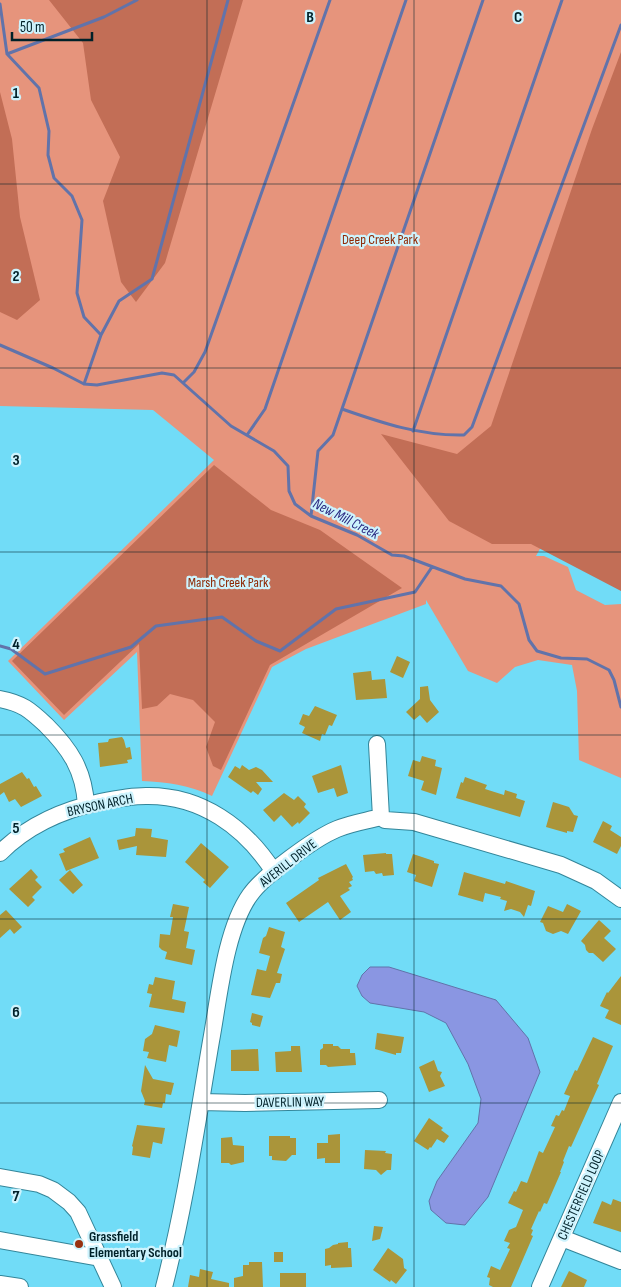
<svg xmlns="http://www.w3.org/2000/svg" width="621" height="1287" viewBox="0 0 621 1287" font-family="'Sofia Sans Condensed',sans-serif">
<rect width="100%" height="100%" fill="#71dcf7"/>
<path fill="#e6947c" d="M0 0H621V520L564 505 536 556H544L568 567 576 590 605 605 621 604V778L579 760 577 691 572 665 538 660 515 667 497 683 468 671 426 600V604L306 649 272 667 212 796C190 785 166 782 142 781L137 652 64 720 8 661 214 460 153 410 0 406Z"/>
<path fill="#c26e56" d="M49 0H243L165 263 136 302 121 282 103 201 120 157 91 100 83 43Z
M621 52V591L531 544H492L449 521 381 434 457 454 491 426 592 129Z
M0 92 12 139 20 217 40 300 17 320 0 312Z
M214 465 271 510 320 530 402 588 270 665 221 770 213 766 206 747 215 722 193 700 170 694 157 706 142 709 139 644 64 715 12 661Z"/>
<path fill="#8a96e2" stroke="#6173aa" d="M370 967H389L496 1000 528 1038 540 1072 488 1197 465 1225 446 1223 431 1210 429 1201 437 1181 478 1123 481 1099 468 1064 446 1023 424 1012 370 1003 362 996 357 986 362 975Z"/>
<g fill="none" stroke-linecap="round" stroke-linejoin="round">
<path stroke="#6173aa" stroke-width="3" d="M0 4 7 54 39 88 49 131 48 155 54 178 72 196 82 220 77 293 84 317 101 335 84 384
M7 54 104 17 137 0
M101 335 119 301 152 279 228 0
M0 345 53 368 84 384 97 385 162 373 174 375 231 426 274 451 288 466 289 491 295 504 311 516 357 535 392 555 404 556 465 579 501 586 519 604 529 640 537 651 561 658 587 659 609 670 614 680 621 707
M183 383 194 372 205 352 330 0
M342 409C382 423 421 436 464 435L472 427 621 25
M413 431 562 0
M247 435 265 409 406 0
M311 516 318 451 333 435 483 0
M0 646 11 649 45 674 131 647 156 626 222 617 256 641 280 651 336 609 415 592 432 567"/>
</g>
<path fill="#aa953a" d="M397 656 410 662 403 678 390 672Z
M371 671 372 680 385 679 387 698 356 700 353 673Z
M428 686 430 700 439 712 427 723 420 715 414 720 406 712 420 699V687Z
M315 706 337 715 332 726 329 725 325 735 322 734 320 741 302 733 305 727 299 724 303 714 309 716Z
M122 737 124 740 126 748 130 747 132 759 127 760 128 763 100 767 98 743 108 742 109 739Z
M422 756 436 760 435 766 442 768 436 795 421 790 424 781 408 776 413 760 420 762Z
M242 765 249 770 256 767 262 770 273 782H256L262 789 258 795 253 791 251 793 228 777 235 766 240 769Z
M341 765 348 793 337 797 334 788 318 793 312 776Z
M22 772 27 779 29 778 34 787 36 786 42 796 21 807 15 799 9 802 4 792 0 795V784Z
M465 777 487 785 485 789 504 795 505 790 517 794 516 798 525 801 520 817 456 798 461 782 463 783Z
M284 793 294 800 298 796 306 804 304 807 310 813 299 824 298 822 292 827 281 815 274 822 263 810Z
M553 802 569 807 574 815 578 816 573 832 567 831V833L546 827Z
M603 821 612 826 610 830 621 837V846L617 854 593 842Z
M136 828 152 829 151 837 168 840 166 857 136 855 137 846 119 850 117 840 135 836Z
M90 837 99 858 66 871 59 854 65 852 63 849Z
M201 843 229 867 210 888 203 882 205 880 185 862Z
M386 853V854H392L394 875 383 876 382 873 376 874 374 871 365 872 363 855Z
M413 854 434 861V863L439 864 432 887 414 881 416 875 407 872Z
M346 864 353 877 352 878 353 880 349 882 352 886 348 888 350 890 340 896 351 912 340 920 328 902 299 922 286 903 319 880 318 878Z
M31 869 38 877 35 880 42 887 32 897 35 900 28 907 9 889Z
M70 870 83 885 73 894 59 880Z
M464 872 505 884 506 881 535 891 531 906 528 905 524 917 520 912 511 909 504 911 507 901 500 899 501 897 485 893 483 902 458 895Z
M173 904 189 907 184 931 189 932 186 948 195 950 192 965 165 959 167 952 162 950 159 947 160 934 170 935 173 917H170Z
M567 904 581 911 568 934 561 931 553 934 546 931 543 923 540 922 548 906 563 912Z
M6 910 22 927 14 934 10 929 0 938V915Z
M599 920 611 931 604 938 616 949 603 962 593 953H589L586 950 585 945 581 941Z
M269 927 285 932 281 947 285 949 277 973 282 974 280 983H276L270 998 251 995 257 969 266 971 270 956 259 953 263 938 266 936Z
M621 976V1025L605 1018 609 1010 600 1006 607 992 608 993Z
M155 977 175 981 172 999 186 1002 184 1013 149 1007 152 994 147 993 149 984 153 985Z
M252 1013 263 1016 260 1027 252 1025V1023L250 1022Z
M155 1025 180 1031 177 1047 169 1045 166 1062 147 1058 149 1052 143 1051 145 1039 152 1034Z
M377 1033 404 1037 401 1053H396V1055L375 1049Z
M593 1037 613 1046 597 1084 599 1085 571 1147 569 1146 563 1161 564 1162 560 1172H561L547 1204 544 1203 540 1212 539 1211 531 1229 533 1230 531 1235 533 1236 511 1287H493L489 1285 490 1278 487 1277 491 1266 500 1270 510 1249 507 1248 510 1243 504 1241 509 1230 516 1227 523 1210 508 1203 514 1191 516 1192 521 1181 527 1183 539 1151 543 1153 555 1127 551 1126 556 1115 559 1116 562 1110 564 1111 570 1096 564 1094 575 1070 577 1071Z
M323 1044H333V1046H338L341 1049H350V1053H355L356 1065 328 1067 326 1065H320V1050L323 1048Z
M291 1046H300L302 1072H276L275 1052 291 1051Z
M258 1049 259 1071H231V1050Z
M434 1060 438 1071 442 1072 440 1076 445 1086 429 1092 419 1067Z
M145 1065 153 1079 174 1083 171 1095 166 1094 165 1103H163L162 1108 144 1105 145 1101 141 1091Z
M429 1118 443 1128 441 1130 449 1136 444 1143 437 1139 431 1148 430 1147 428 1150 414 1141Z
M137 1125 165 1128 162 1144 153 1142 150 1158 132 1155 133 1147 132 1146Z
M340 1134V1163H325V1158L317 1159V1143H328V1135Z
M269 1136H290V1138H296V1155H292L286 1161 272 1160V1156H269Z
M232 1137 233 1145 244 1146V1162L231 1165 229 1163H221V1138Z
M365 1150 386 1151 385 1153 392 1154 391 1170H387L381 1175 376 1170 364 1169Z
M613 1199 621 1202V1232L593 1223 602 1201 611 1205Z
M374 1226 383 1227 380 1239 372 1241Z
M348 1242V1248H351L352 1267 331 1268V1265L325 1266V1249L329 1248 333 1245 338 1244V1243Z
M388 1248 403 1259 404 1268 407 1270 396 1284 391 1280 390 1282 373 1270Z
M274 1252H283V1262H274Z
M249 1262H262L263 1287H234V1278L243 1276V1265H249Z
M200 1269 213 1272 211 1279 229 1283V1287H188L190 1275 199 1277Z
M569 1271 587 1280 584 1287H561Z
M280 1273H306V1287H280Z"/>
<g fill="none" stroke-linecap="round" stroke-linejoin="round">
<defs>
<path id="minor" d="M0 699C22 703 30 710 46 725 70 749 84 770 86 805
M377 744 381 817
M0 853C28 825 62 810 100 802 115 799 130 796 146 796 201 795 245 827 274 872
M201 1102 245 1103 379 1100
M0 1177 39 1184 53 1190 69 1202 78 1212 113 1287
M562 1238 621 1261
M0 1240 100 1258
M0 1284 20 1287
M164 1287C185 1206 197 1123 211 1041 219 998 225 930 250 895 263 876 315 838 337 829 351 823 366 821 381 817L385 820 414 822 561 865 596 881 621 899
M540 1287 621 1102"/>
</defs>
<use href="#minor" stroke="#338599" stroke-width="18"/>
<use href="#minor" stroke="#fff" stroke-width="16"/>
</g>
<path fill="none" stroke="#002129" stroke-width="1" stroke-opacity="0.55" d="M207 0V1287M414 0V1287M0 184H621M0 368H621M0 552H621M0 735H621M0 919H621M0 1103H621"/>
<circle fill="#983110" stroke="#cdf3fd" stroke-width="2" cx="79" cy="1244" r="5"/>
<g text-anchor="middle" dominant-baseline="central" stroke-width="4.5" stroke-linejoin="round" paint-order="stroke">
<g font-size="14" fill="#8e2804" stroke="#cdf3fd">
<text x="380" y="239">Deep Creek Park</text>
<text x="228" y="582">Marsh Creek Park</text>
</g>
<g font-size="14" fill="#002129" stroke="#cdf3fd">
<text transform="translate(100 805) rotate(-12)">BRYSON ARCH</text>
<text transform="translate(288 863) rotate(-38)">AVERILL DRIVE</text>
<text transform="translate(290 1102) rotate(-1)">DAVERLIN WAY</text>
<text transform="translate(581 1195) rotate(-66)">CHESTERFIELD LOOP</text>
</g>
<g font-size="14" font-weight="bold" fill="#002129" stroke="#cdf3fd" text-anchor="start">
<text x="89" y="1236">Grassfield<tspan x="89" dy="16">Elementary School</tspan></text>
</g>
<g font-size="15" font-style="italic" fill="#2a2880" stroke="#cdf3fd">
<text transform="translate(346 519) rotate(27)">New Mill Creek</text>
</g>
</g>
<g font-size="16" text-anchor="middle" font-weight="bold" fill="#002129" stroke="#cdf3fd" stroke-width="4.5" stroke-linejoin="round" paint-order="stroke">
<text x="310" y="22">B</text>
<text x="518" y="22">C</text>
<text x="16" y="98">1</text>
<text x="16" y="281">2</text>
<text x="16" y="465">3</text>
<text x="16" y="649">4</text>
<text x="16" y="833">5</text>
<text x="16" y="1017">6</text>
<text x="16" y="1201">7</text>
</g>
<path d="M12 32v8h80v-8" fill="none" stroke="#002129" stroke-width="2.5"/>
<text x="20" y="32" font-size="15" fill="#002129" stroke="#cdf3fd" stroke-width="4" paint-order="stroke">50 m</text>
</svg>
